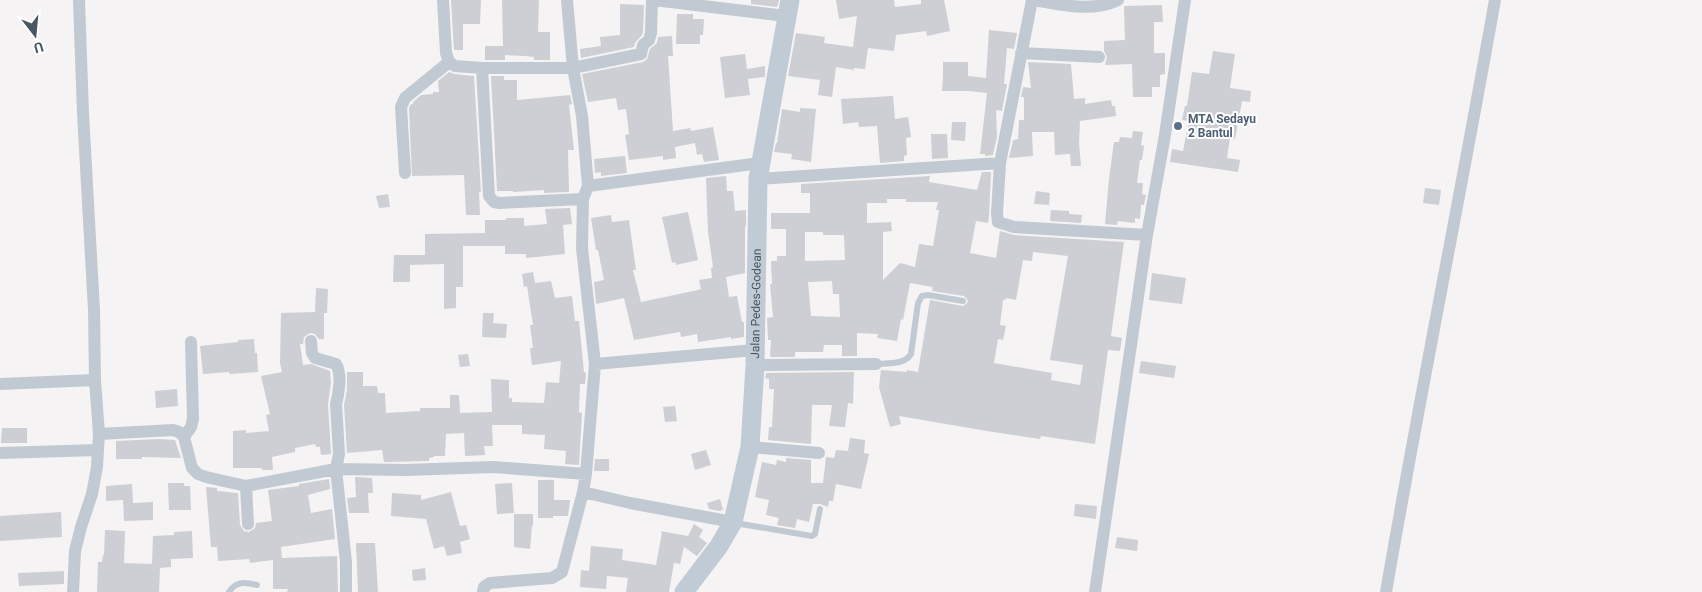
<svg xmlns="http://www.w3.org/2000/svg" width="1702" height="592" viewBox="0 0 1702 592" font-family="Roboto,sans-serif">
<rect width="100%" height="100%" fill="#f5f3f3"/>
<path fill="#cdcfd5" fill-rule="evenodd" d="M451 0H481L480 24H463V50H454Z
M502 0H539L538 32H550V60H534V57L525 56 505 55V60H485V46H503Z
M751 0H779L777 7 751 4Z
M836 0H894L895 7 921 4V0H944L950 31 927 36 926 31 896 35 894 51 868 48 865 69 854 68V70L836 67 832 97 818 95 820 80 788 76 796 33 825 37 824 43 853 47 857 16 839 19Z
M620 4 644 5 643 32 642 35 635 43 634 47 581 58 580 49 601 46 600 37 620 35Z
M1162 5 1163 22H1154V53H1165V74L1160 75V87H1152V97H1133L1132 64 1105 65 1107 57 1104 51V41L1125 40 1124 6Z
M677 14H693V19H704L703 35H700V44H676Z
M989 30 1017 33 1014 49 1007 48 1004 84H1007L1002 111 996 110 997 137 993 155 985 156V154H980L987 93 968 91H942L943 76V62H968V76L986 78Z
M672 36 673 56H668L673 131 690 128 691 131 713 127 719 160 704 162 702 154 697 155 695 143 675 147 676 158 663 160V156L629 160 625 135 629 134 626 109 618 110 616 98 588 102 582 74 643 62 647 59 650 49 657 43 658 37Z
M1213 51 1235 54 1230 88 1251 91 1250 102 1242 101 1235 139 1230 138 1227 158 1240 160 1238 172 1170 162 1172 149 1183 151 1189 121 1182 120 1185 106H1187L1192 72 1209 74Z
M745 54 747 69 765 66V77L748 79 750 95 725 98 720 57Z
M1028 62 1071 64 1074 99 1085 98V104L1111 100 1112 106H1115L1116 116 1080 121 1079 143 1081 166H1071L1070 154 1055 155 1054 132H1032L1033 156 1009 158 1013 140 1018 139 1019 120H1024V97H1021L1023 87 1031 88Z
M449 72 454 74 474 76 481 192H479L480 215H466L464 175 412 176 409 108 411 104H413V102L421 95 433 94V92H439L438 81Z
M491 76H504V80H517V100L570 95 572 104 569 105 574 150H568L569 192 544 193V190L513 192V191H497Z
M893 96 895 119 908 117 911 137 906 138 907 155 904 156V161L880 163 877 126 859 127 858 122 843 124 841 99Z
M800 108 816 109 811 162 791 159 792 154 774 152 776 143H777L782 109 800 112Z
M952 122H966L965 141 951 140Z
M1133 131 1143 132 1141 145 1144 146 1142 160H1140L1137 183H1143L1142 194 1146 195 1144 205H1141L1140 219 1135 218V223L1118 221 1117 225 1105 224 1109 179 1114 142H1119L1120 137 1132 138Z
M931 134H947L948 158 932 159Z
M625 156 627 173 601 176V172L595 173 594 159Z
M982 172H991L989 216 988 223 976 221 970 253 996 258 1000 231 1014 235 1124 242 1111 336 1122 338 1120 351 1108 350 1095 444 1041 436 1040 439 993 432 899 416 901 424 890 427 879 387 881 370 907 372V370L918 372 930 300 963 306 968 302 967 299 964 296 932 291 933 287 910 283 903 320 901 319 897 341 877 338 878 334 857 333V356H842V345H824L823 352H795V357H770L771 340H768L767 318 773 317 770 284H772L771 261H777V256H786V229H771V213H810V193H801V184L930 176 929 182 977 190ZM887 199H906V202H938L936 210H939L933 246 919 244 915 267 900 263 883 280V232L892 231 891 222 867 223V203H887ZM805 232H823V235H844L845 260 805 261ZM1033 252 1068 256 1050 360 1083 365 1080 385 1051 380 1052 373 994 363 998 339 1003 340 1006 326 1000 325 1003 300H1005L1006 298 1016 300 1023 260 1032 261ZM832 281 833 294H839L840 317 811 316 808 282Z
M726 176 727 191H733L735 211 746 210V226H745V273L726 277 729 297 737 296 742 322H744V337L731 339V337L698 342 697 334 681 337 680 332 634 340 624 298 596 304 594 282 604 280 598 250H596L591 218 611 215 612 222 629 220 636 270H633L641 302 698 290 701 289 699 280 712 278 711 268 713 267 708 232 706 178Z
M1425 188 1441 190 1439 205 1423 203Z
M1036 191 1050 193 1049 205 1034 204Z
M388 194 390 207 379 208 376 196Z
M570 208 572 224 563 225 565 254 526 258V254H505V246H463V287H456V308L444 309V264L410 265V282H393L394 255H425V234L485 233V220H506V218H524V226L547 224 545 209Z
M1051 210 1069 211V214L1082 215 1081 223 1050 221Z
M688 212 698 260 676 265 675 262 672 263 662 217Z
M533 272 535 283 551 281 555 298 572 296 575 321H579L584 372 586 373 585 384H580L579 412 582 413 579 465 565 464 566 451 544 449 545 435 522 434V425H492L493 446H484L485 455 465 456 464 433 446 434 445 456H434V457L429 458V461L384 462 382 450 347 453 344 405 347 390V372H363V386H377L378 393H385L386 413 420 411V408H450V395H459L460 413 492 412 491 379 509 380V398H512V402L544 403 546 382 559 383 561 361 532 365 530 348H533L530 325H533L527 286 524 287 522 274Z
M1152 273 1186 278 1182 304 1149 300Z
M316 288 328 289 327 313H324V339H319L315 334 310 333 304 337 303 344H300L303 365 311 364 330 371 331 383 328 404 331 454 321 455 320 447H316L315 444 295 448V452L272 457 273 470H262V468H233V431L246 430V433L269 431 266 415 270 414 261 376 282 372 280 363 281 313 315 312Z
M483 313H494L493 323 507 324 506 338 482 337Z
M254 339 255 353H257L258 372 229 374V372L203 374 200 346 238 342V340Z
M468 354 470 366 460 367 458 355Z
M1141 361 1176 366 1174 378 1139 373Z
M854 372 853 404 848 403 845 427 829 426 832 405H812L811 444 768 440 769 427H772L774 389H769V379L765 378 766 373Z
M177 389 178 406 156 408 155 391Z
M675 406 677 421 665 422 663 407Z
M2 428H27V443H1Z
M850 438 865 440 864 453 869 454 861 489 836 484 833 501H829L828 507 820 504H813L809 522 797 519 795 528 777 525 779 518 766 515 769 500 755 497 762 462 776 465 777 460 786 462V458L811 460V483H823L826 457 834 458 836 450 848 451Z
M159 439 175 440 181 458 142 457V459H116V441Z
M706 450 711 465 695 470 691 454Z
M595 459H609V471H594Z
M355 477 372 478 373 493H368L369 513H349L347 498 356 497Z
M329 479 330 489 308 495 311 513 332 509 335 539 281 547 282 558 337 556 338 592H287L288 589H273V560L250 563 249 559 218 561 217 547H211L206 487 217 488V491L238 493 240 525 244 531 249 532 255 528 256 523 272 521 268 490 299 486V484Z
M538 480H554V500H570L568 516H553V518H538Z
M168 483H184V486H190L191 510H169Z
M512 483 514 513 497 514 495 484Z
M132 484 133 503 153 502V520L124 521 123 500 106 501V486Z
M451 492 460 526 466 525 470 539 460 542 462 553 447 556 444 546 434 549 426 519 391 516 392 493 421 495V500Z
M720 499 723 510 719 511 709 509 707 503Z
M1075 504 1097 506 1096 519 1074 516Z
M61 512 62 537 0 541V516Z
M514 514H533V526H532L530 549 514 547Z
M694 524 703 530 699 537 707 543 697 556 684 547 680 564 674 563 669 592H626L628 578 607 576 606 589 580 587 581 570 589 571 591 546 623 549 622 560 656 565 662 532 660 531 688 536Z
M105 530 125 531 124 563 152 564 153 536 174 535V532L192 531 193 558 171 559V567L160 568 159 592H97L98 562H102L103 555H104Z
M1117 537 1138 540 1137 551 1115 548Z
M356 543H375L378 592H358Z
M425 568 426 580 413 581 412 570Z
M64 571V584L19 586 18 573Z"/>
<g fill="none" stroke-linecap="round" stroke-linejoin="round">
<path stroke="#c1cad2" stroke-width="6" d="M876 364C887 363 905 365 911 354L918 303 922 296 928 295 963 301
M735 523 812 536 815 534 820 509
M229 592C236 581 245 582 257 585"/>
<path stroke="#c1cad2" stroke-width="12" d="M443 0 446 53 449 62 455 66 482 68H573L641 54 643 45 649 40 651 33 652 0
M567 0 573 68 582 116 588 186 583 199 582 248 595 364 586 474 583 492 630 503 733 522
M654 0 786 16
M1032 0 1000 163 997 213 998 222 1014 227 1147 235
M1033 0C1060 4 1091 13 1118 0
M1021 53 1099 57
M482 68 489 196 494 202 500 203 583 199
M405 173 401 107 405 98 449 62
M758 179 1000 163
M588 186 760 163
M311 341 312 353 315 358 336 364C342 374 339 393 336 404L339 454 336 469 346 562V592
M595 364 755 350
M755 365 876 364
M0 384 95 380
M99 434 173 430 179 432 184 437 192 468 198 474 206 477 246 486 336 469 406 470 493 467 586 474
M184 437 191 427 193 419 191 342
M750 447 819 453
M0 453 98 450
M246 486 248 524
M73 592 75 551 81 527 92 494 97 467 99 434 95 380 94 310 83 113 79 0
M483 592 484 587 490 583 552 578 562 572 583 492
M1095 592 1147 235 1165 135 1185 0
M1386 592C1420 394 1460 198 1495 0"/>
<path stroke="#c1cbd6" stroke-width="19" id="s1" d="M684 592 719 546 733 522 750 447 755 365 758 179 790 0"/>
</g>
<circle fill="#5c6f8a" stroke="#fff" stroke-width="2" cx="1178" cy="126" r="5"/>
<g text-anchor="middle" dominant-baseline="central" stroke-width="4" stroke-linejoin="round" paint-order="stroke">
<g font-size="12" font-weight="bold" fill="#4e5e75" stroke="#fff" text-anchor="start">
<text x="1188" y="119">MTA Sedayu<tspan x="1188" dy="14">2 Bantul</tspan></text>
</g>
<g font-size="12" fill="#4a5661" stroke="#fff">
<text stroke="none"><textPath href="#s1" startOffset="306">Jalan Pedes-Godean</textPath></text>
</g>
</g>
<g transform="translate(35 35) rotate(164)" stroke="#ffffff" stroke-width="4" paint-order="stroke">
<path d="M0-4L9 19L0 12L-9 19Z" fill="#4a5661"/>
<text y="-8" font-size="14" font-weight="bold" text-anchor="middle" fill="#4a5661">U</text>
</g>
</svg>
